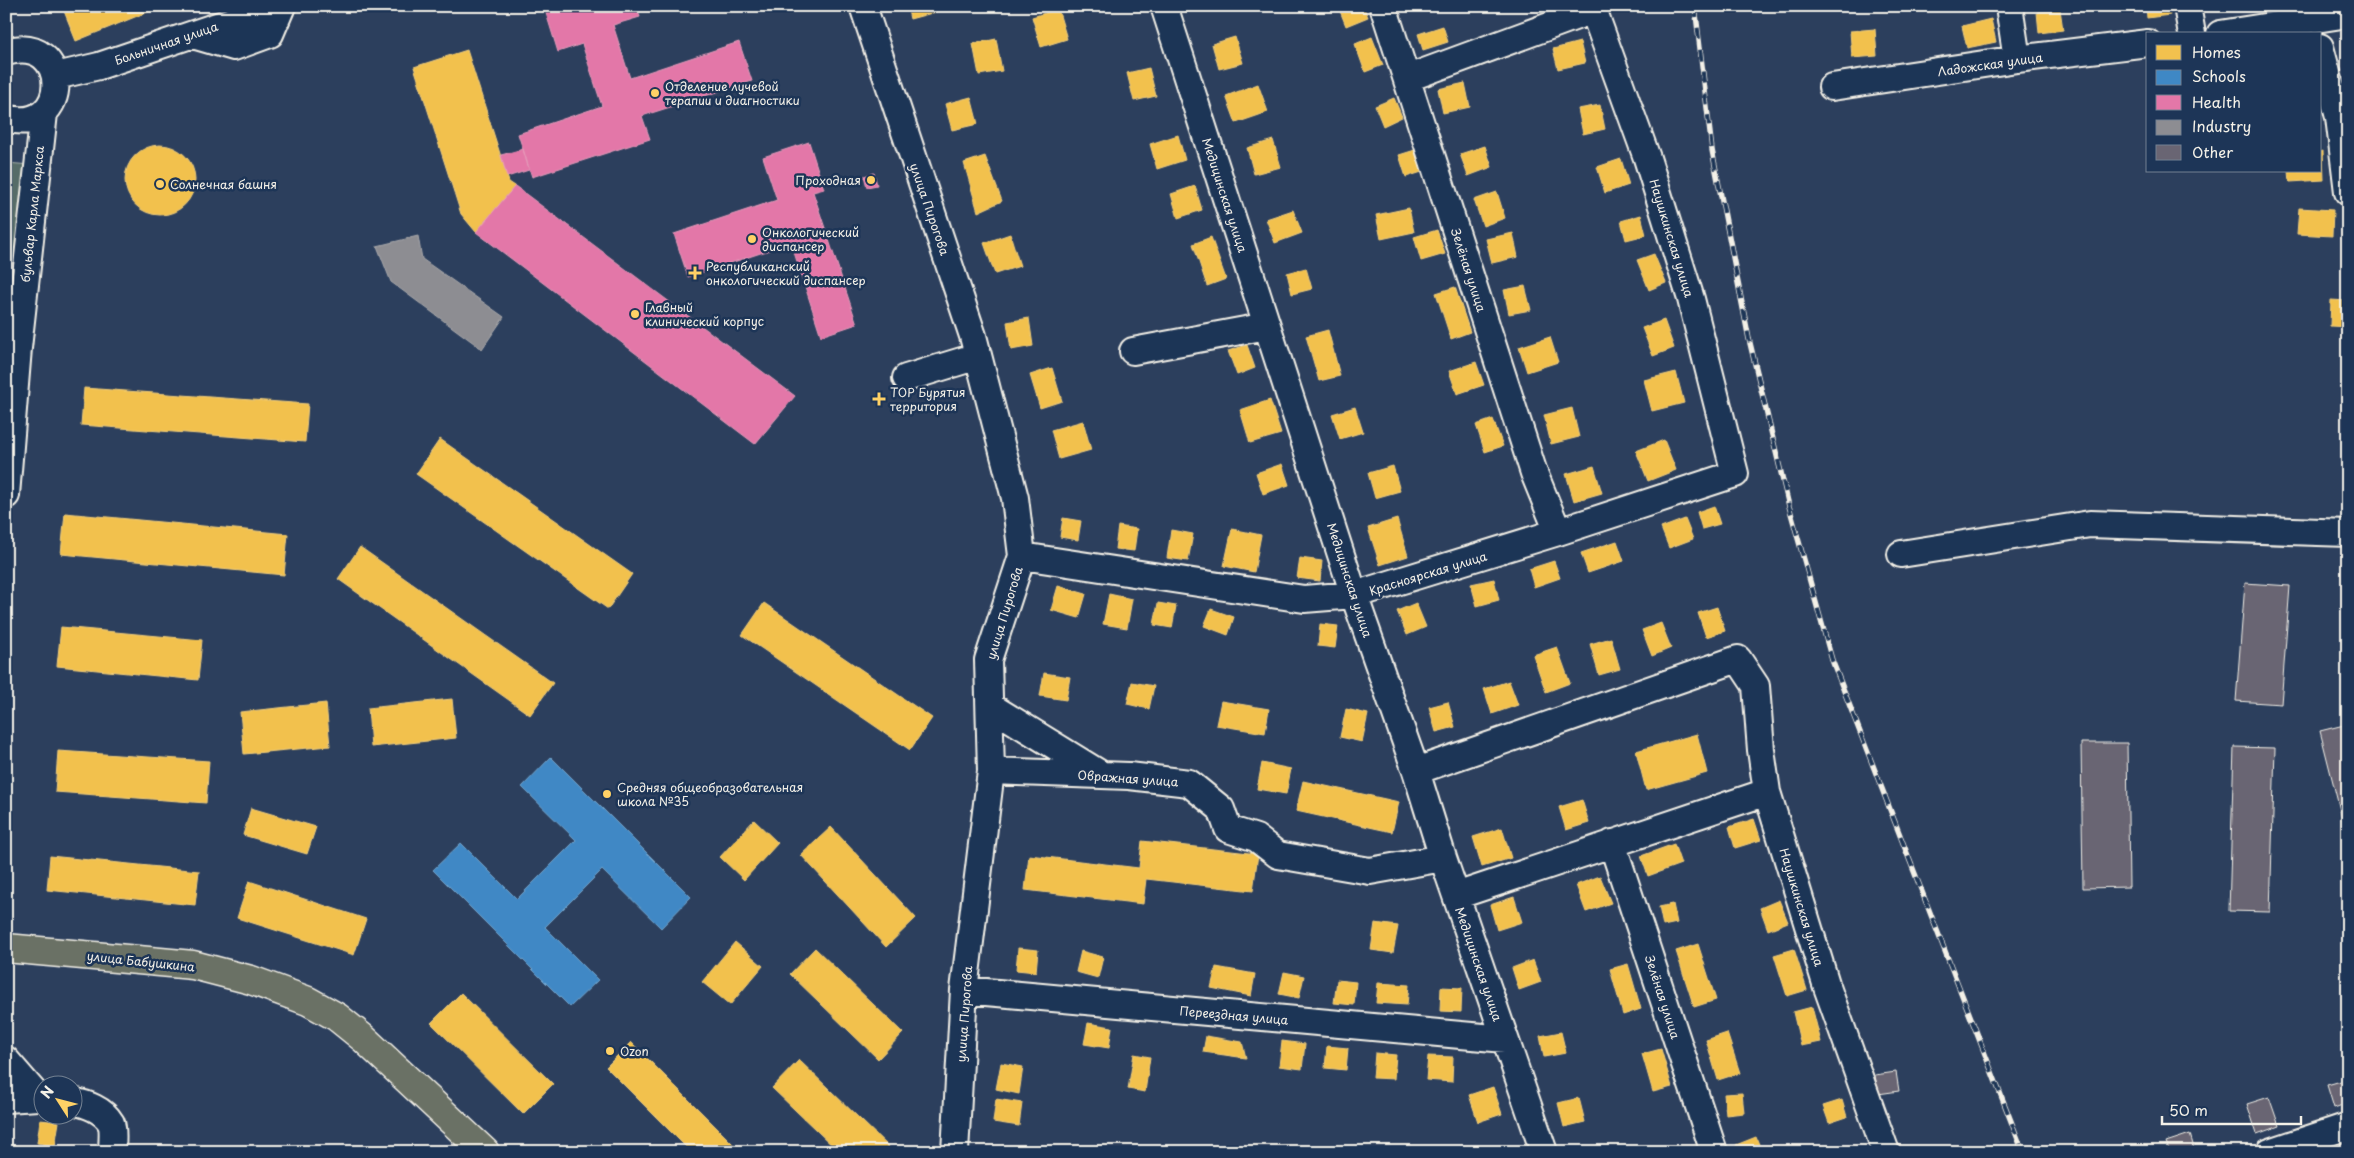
<svg xmlns="http://www.w3.org/2000/svg" width="2354" height="1158" viewBox="0 0 2354 1158" font-family="'Playpen Sans',sans-serif">
<rect width="100%" height="100%" fill="#2c3f5d"/>
<filter id="ink" filterUnits="userSpaceOnUse"><feTurbulence type="fractalNoise" baseFrequency=".02" numOctaves="2"/><feDisplacementMap in="SourceGraphic" scale="10" xChannelSelector="R" yChannelSelector="G"/><feConvolveMatrix kernelMatrix="1 2 1 2 8 2 1 2 1" color-interpolation-filters="sRGB"/></filter>
<g filter="url(#ink)">
<path fill="#566c68" stroke="#a5aea8" d="M6 163 31 165 6 414Z"/>
<path fill="#f2c14e" stroke="#f3cf7c" d="M62 6H162L76 41Z
M907 6H935L936 12 910 19Z
M1338 6H1363L1368 17 1346 26Z
M2146 6H2169L2170 15 2147 18Z
M2211 6H2242V10L2211 11Z
M1058 9 1067 39 1041 47 1032 17Z
M2060 9 2063 30 2039 33 2037 12Z
M1991 19 1996 42 1967 48 1962 26Z
M1443 26 1448 42 1423 50 1418 34Z
M1875 29 1877 56 1852 58 1850 31Z
M1235 37 1243 63 1219 69 1212 44Z
M1372 37 1383 65 1365 72 1355 44Z
M996 39 1002 71 979 75 973 44Z
M1580 42 1585 63 1558 69 1553 49Z
M467 50 509 182 515 186 476 232 461 214 414 67Z
M1149 68 1156 96 1134 101 1127 73Z
M1465 83 1470 107 1443 113 1438 89Z
M1258 84 1268 112 1236 123 1226 96Z
M971 97 978 124 952 130 945 104Z
M1394 98 1402 117 1383 126 1375 106Z
M1600 105 1605 129 1583 134 1578 109Z
M1178 135 1185 160 1157 169 1150 144Z
M1273 140 1281 167 1254 174 1247 148Z
M125 180a35 35 0 1 1 70 0a35 35 0 1 1-70 0Z
M1485 146 1492 167 1468 176 1460 154Z
M1415 150 1422 172 1406 177 1399 155Z
M2323 151 2324 180 2290 182 2289 171H2320V152Z
M985 156 1002 201 978 212 964 163Z
M1621 159 1629 185 1605 193 1597 167Z
M1195 186 1202 210 1178 218 1171 194Z
M1497 192 1505 218 1483 226 1474 200Z
M1409 208 1414 232 1381 239 1376 215Z
M2299 208 2333 210 2332 236 2297 234Z
M1293 210 1302 233 1275 243 1266 219Z
M1641 215 1646 235 1626 240 1621 221Z
M1437 230 1445 254 1421 261 1414 237Z
M1513 233 1518 257 1492 263 1486 239Z
M1010 234 1020 266 995 274 984 243Z
M1211 237 1226 279 1207 286 1193 244Z
M1654 254 1666 283 1649 290 1637 260Z
M1306 268 1312 289 1292 294 1287 273Z
M1525 286 1531 310 1509 314 1504 290Z
M1455 287 1470 332 1451 339 1436 293Z
M2331 300 2348 301V327L2330 326Z
M1029 318 1033 346 1011 350 1007 322Z
M1664 320 1674 348 1653 356 1642 328Z
M1328 330 1340 376 1319 381 1306 336Z
M1550 337 1558 362 1527 372 1519 347Z
M1247 345 1255 368 1237 375 1228 351Z
M1476 362 1484 385 1457 394 1449 371Z
M1052 368 1062 401 1040 408 1030 375Z
M1676 372 1684 403 1652 411 1644 380Z
M84 388 308 404 305 442 81 425Z
M1270 400 1281 434 1250 443 1240 410Z
M1355 407 1363 432 1340 439 1332 414Z
M1572 408 1579 437 1551 444 1544 415Z
M1493 419 1503 446 1485 452 1476 425Z
M1083 421 1091 450 1059 459 1051 430Z
M440 439 632 574 608 609 416 474Z
M1664 440 1676 470 1648 481 1636 451Z
M1282 464 1289 485 1263 494 1256 473Z
M1393 466 1400 491 1375 498 1368 473Z
M1594 466 1602 493 1574 501 1566 474Z
M1714 506 1720 524 1702 529 1697 512Z
M65 513 288 534 284 575 61 554Z
M1063 518 1081 521 1078 540 1060 537Z
M1397 519 1408 556 1380 565 1368 528Z
M1685 519 1693 539 1669 548 1661 528Z
M1118 526 1137 529 1134 551 1115 549Z
M1232 529 1261 535 1254 572 1224 566Z
M1171 530 1193 534 1188 561 1167 558Z
M1617 541 1624 561 1588 573 1581 553Z
M360 547 553 683 530 715 338 579Z
M1300 558 1322 561 1320 581 1297 578Z
M1554 561 1560 578 1534 587 1529 569Z
M1494 579 1499 600 1477 606 1471 584Z
M1058 586 1086 594 1079 618 1051 610Z
M1109 594 1132 599 1127 628 1103 624Z
M764 603 932 718 910 750 742 635Z
M1158 603 1176 606 1172 628 1154 625Z
M1416 603 1426 627 1407 635 1397 611Z
M1717 607 1725 631 1706 637 1698 613Z
M1211 609 1234 617 1228 635 1204 626Z
M1661 623 1671 648 1652 656 1642 630Z
M1320 624 1338 626 1335 648 1318 646Z
M61 627 202 640 198 680 57 666Z
M1611 638 1620 669 1599 675 1590 644Z
M1557 647 1570 683 1546 692 1533 655Z
M1044 673 1070 677 1066 700 1040 696Z
M1509 681 1518 705 1492 714 1484 689Z
M1132 682 1154 686 1149 709 1127 704Z
M452 699 456 738 371 747 368 708Z
M1221 701 1269 709 1265 733 1216 725Z
M1448 702 1455 727 1436 732 1429 707Z
M326 703 330 746 244 754 240 712Z
M1346 709 1368 714 1362 742 1340 737Z
M1697 734 1707 773 1646 790 1636 751Z
M58 751 209 761 206 803 55 792Z
M1262 763 1291 769 1286 794 1257 789Z
M1303 781 1399 802 1392 832 1296 811Z
M1582 800 1589 823 1566 830 1559 807Z
M251 808 316 827 307 854 243 835Z
M1754 819 1761 840 1735 848 1729 827Z
M754 820 778 843 744 880 720 857Z
M831 827 916 918 886 947 801 855Z
M1502 828 1511 858 1482 867 1473 837Z
M1142 841 1258 854 1253 891 1146 879 1143 904 1025 890 1029 855 1139 868Z
M1674 844 1681 864 1648 876 1641 856Z
M50 856 199 871 195 905 47 890Z
M1600 876 1611 903 1586 912 1576 885Z
M249 881 366 919 354 955 237 918Z
M1514 897 1522 922 1497 930 1490 905Z
M1779 900 1788 922 1768 930 1760 908Z
M1673 904 1677 923 1663 926 1659 907Z
M1375 923 1398 926 1393 953 1371 950Z
M735 942 763 966 730 1005 702 982Z
M1698 944 1716 1000 1694 1007 1676 951Z
M815 948 903 1033 878 1059 790 974Z
M1018 948 1038 950 1036 972 1016 970Z
M1794 949 1807 990 1787 996 1774 955Z
M1081 951 1103 957 1098 978 1076 972Z
M1533 960 1541 982 1519 990 1512 968Z
M1628 964 1641 1009 1623 1015 1610 969Z
M1216 967 1255 974 1251 996 1211 988Z
M1284 972 1304 976 1299 998 1279 994Z
M1337 980 1356 982 1354 1005 1334 1003Z
M1378 983 1409 985 1407 1005 1376 1003Z
M1441 987 1462 988 1461 1012 1440 1011Z
M461 993 553 1084 523 1114 431 1023Z
M1812 1007 1821 1042 1801 1046 1793 1012Z
M1088 1023 1112 1027 1109 1048 1084 1044Z
M1561 1032 1566 1053 1544 1057 1540 1036Z
M1727 1033 1740 1073 1718 1080 1706 1040Z
M1206 1036 1242 1042 1246 1058 1203 1052Z
M1282 1041 1305 1044 1302 1069 1279 1066Z
M631 1042 738 1149 735 1152H691L606 1067Z
M1327 1046 1348 1048 1346 1070 1325 1068Z
M1661 1049 1672 1087 1653 1092 1642 1054Z
M1375 1053 1396 1055 1394 1079 1373 1078Z
M1134 1054 1150 1057 1145 1092 1128 1089Z
M1428 1056 1453 1057 1452 1082 1426 1080Z
M799 1060 891 1149 888 1152H839L772 1088Z
M1001 1063 1023 1067 1019 1094 996 1089Z
M1493 1087 1502 1114 1478 1122 1469 1095Z
M1742 1093 1744 1113 1726 1115 1724 1094Z
M1579 1098 1585 1122 1564 1127 1558 1103Z
M996 1099 1022 1103 1019 1126 993 1122Z
M1842 1100 1847 1117 1829 1123 1823 1106Z
M40 1120 59 1122 55 1146 37 1143Z
M1756 1137 1762 1152H1739L1736 1145Z"/>
<path fill="#3f88c5" stroke="#75a8d0" d="M551 757 691 897 661 928 602 870 545 927 598 980 570 1007 433 870 461 843 517 899 576 840 522 787Z"/>
<path fill="#e377a8" stroke="#e89cbb" d="M555 6H637L640 17 613 25 630 78 739 42 752 81 642 116 650 139 532 177 518 134 602 106 582 44 558 52 545 10Z
M809 142 824 189 813 192 857 324 821 336 791 243 688 277 674 234 777 200 763 157Z
M523 149 529 170 507 177 501 155Z
M874 173 877 185 867 187 864 176Z
M515 186 795 396 755 444 476 232Z"/>
<path fill="#8d8d92" stroke="#acabac" d="M418 236 422 259 504 317 482 349 391 282 377 246Z"/>
<path fill="#696573" stroke="#f4f1e8" d="M2245 583 2290 586 2281 704 2236 701Z
M2348 724V842L2320 731Z
M2081 743H2127L2129 887 2083 888Z
M2234 747 2275 748 2270 912 2229 911Z
M1896 1072 1899 1091 1878 1094 1875 1075Z
M2348 1079V1103L2334 1108 2327 1085Z
M2269 1097 2279 1126 2257 1134 2247 1104Z
M2190 1134 2195 1152H2170L2166 1142Z"/>
<g fill="none" stroke-linecap="round" stroke-linejoin="round">
<defs>
<path id="minor" d="M863 6 973 336 1015 498 1022 556 988 660 991 771 964 990 955 1152
M1164 6 1354 595 1416 771 1443 858 1544 1152
M1383 6 1534 473 1558 532
M2009 6 2017 59
M2187 6 2192 34
M2220 34 2348 14
M193 35 234 47 270 34 282 6
M2320 47 2339 117 2348 192
M6 52C72 32 72 137 6 118
M56 76 99 66 276 6
M1408 78 1593 10
M1832 87 2017 59 2148 43
M1133 351 1267 326
M906 378 978 356
M6 495 18 348 44 113
M1901 554 2090 524 2348 533
M1022 556 1304 599 1354 595 1558 532 1735 474 1691 299 1647 158 1592 6
M990 706 1099 773
M991 771 1129 776 1189 783 1221 809 1228 829 1256 838 1278 855 1370 871 1443 858
M1416 771 1738 659 1756 686 1761 750 1767 792 1827 987 1886 1152
M1612 843 1714 1152
M1456 896 1767 792
M964 990 1505 1039
M6 1060 38 1097H42
M6 1099 38 1097
M72 1101C87 1104 103 1109 111 1123 114 1130 112 1144 112 1152
M2270 1152 2348 1126"/>
<path id="major" d="M6 948 193 965 251 980 308 1001 337 1017 363 1038 485 1152"/>
</defs>
<use href="#minor" stroke="#f4f1e8" stroke-width="30"/>
<use href="#major" stroke="#f4f1e8" stroke-width="31"/>
<use href="#minor" stroke="#1d3557" stroke-width="26"/>
<use href="#major" stroke="#6b7165" stroke-width="28"/>
<defs>
<path id="rail" d="M1695 6 1712 150 1749 339 1789 506 1832 660 2023 1152"/>
</defs>
<use href="#rail" stroke="#f4f1e8" stroke-width="5.5"/>
<use href="#rail" stroke="#1d3557" stroke-width="4" stroke-dasharray="11" stroke-linecap="butt"/>
</g>
</g>
<g fill="#ffd166" stroke="#1d3557" stroke-width="2">
<circle cx="655" cy="93" r="5"/>
<circle cx="871" cy="180" r="5"/>
<circle cx="160" cy="184" r="5"/>
<circle cx="752" cy="239" r="5"/>
<path d="M692.5 265.5h5v5h5v5h-5v5h-5v-5h-5v-5h5z"/>
<circle cx="635" cy="314" r="5"/>
<path d="M876.5 391.5h5v5h5v5h-5v5h-5v-5h-5v-5h5z"/>
<circle cx="607" cy="794" r="5"/>
<circle cx="610" cy="1051" r="5"/>
</g>
<g text-anchor="middle" dominant-baseline="central" stroke-width="5" stroke-linejoin="round" paint-order="stroke">
<g font-size="12" fill="#f4f1e8" stroke="#1d3557">
<text transform="translate(166 43) rotate(-19)">Больничная улица</text>
<text transform="translate(1990 64) rotate(-8)">Ладожская улица</text>
<text transform="translate(1225 195) rotate(72)">Медицинская улица</text>
<text transform="translate(930 209) rotate(71)">улица Пирогова</text>
<text transform="translate(32 214) rotate(-84)">бульвар Карла Маркса</text>
<text transform="translate(1672 238) rotate(73)">Наушкинская улица</text>
<text transform="translate(1469 270) rotate(72)">Зелёная улица</text>
<text transform="translate(1428 573) rotate(-17)">Красноярская улица</text>
<text transform="translate(1350 580) rotate(72)">Медицинская улица</text>
<text transform="translate(1004 613) rotate(-73)">улица Пирогова</text>
<text transform="translate(1128 778) rotate(4)">Овражная улица</text>
<text transform="translate(1802 907) rotate(73)">Наушкинская улица</text>
<text transform="translate(141 961) rotate(6)">улица Бабушкина</text>
<text transform="translate(1479 964) rotate(71)">Медицинская улица</text>
<text transform="translate(1663 997) rotate(72)">Зелёная улица</text>
<text transform="translate(964 1014) rotate(-86)">улица Пирогова</text>
<text transform="translate(1234 1015) rotate(5)">Переездная улица</text>
</g>
<g font-size="12" fill="#f4f1e8" stroke="#1d3557" text-anchor="start">
<text x="665" y="86">Отделение лучевой<tspan x="665" dy="14">терапии и диагностики</tspan></text>
<text x="861" y="180" text-anchor="end">Проходная</text>
<text x="170" y="184">Солнечная башня</text>
<text x="762" y="232">Онкологический<tspan x="762" dy="14">диспансер</tspan></text>
<text x="706" y="266">Республиканский<tspan x="706" dy="14">онкологический диспансер</tspan></text>
<text x="645" y="307">Главный<tspan x="645" dy="14">клинический корпус</tspan></text>
<text x="890" y="392">ТОР Бурятия<tspan x="890" dy="14">территория</tspan></text>
<text x="617" y="787">Средняя общеобразовательная<tspan x="617" dy="14">школа №35</tspan></text>
<text x="620" y="1051">Ozon</text>
</g>
</g>
<rect width="2354" height="1158" fill="none" stroke="#1d3557" stroke-width="25"/>
<rect x="12" y="12" width="2329" height="1133" fill="none" stroke="#f4f1e8" stroke-width="2" filter="url(#ink)"/>
<rect x="2146" y="32" width="175" height="140" fill="#1d3557" stroke="#738091"/>
<rect x="2156" y="45" width="25" height="15" fill="#f2c14e" stroke="#738091"/>
<text x="2192" y="58" font-size="15" fill="#f4f1e8">Homes</text>
<rect x="2156" y="70" width="25" height="15" fill="#3f88c5" stroke="#738091"/>
<text x="2192" y="82" font-size="15" fill="#f4f1e8">Schools</text>
<rect x="2156" y="95" width="25" height="15" fill="#e377a8" stroke="#738091"/>
<text x="2192" y="108" font-size="15" fill="#f4f1e8">Health</text>
<rect x="2156" y="120" width="25" height="15" fill="#8d8d92" stroke="#738091"/>
<text x="2192" y="132" font-size="15" fill="#f4f1e8">Industry</text>
<rect x="2156" y="145" width="25" height="15" fill="#696573" stroke="#738091"/>
<text x="2192" y="158" font-size="15" fill="#f4f1e8">Other</text>
<g transform="translate(58 1100) rotate(306)"><circle r="24" fill="#1d3557" stroke="#738091"/>
<path d="M0-4L9 19L0 12L-9 19Z" fill="#ffd166"/>
<text y="-8" font-size="14" font-weight="bold" text-anchor="middle" fill="#f4f1e8">N</text>
</g>
<path d="M2162 1116v8h139v-8" fill="none" stroke="#f4f1e8" stroke-width="2.5"/>
<text x="2169" y="1116" font-size="15" fill="#f4f1e8" stroke="#1d3557" stroke-width="4" paint-order="stroke">50 m</text>
</svg>
